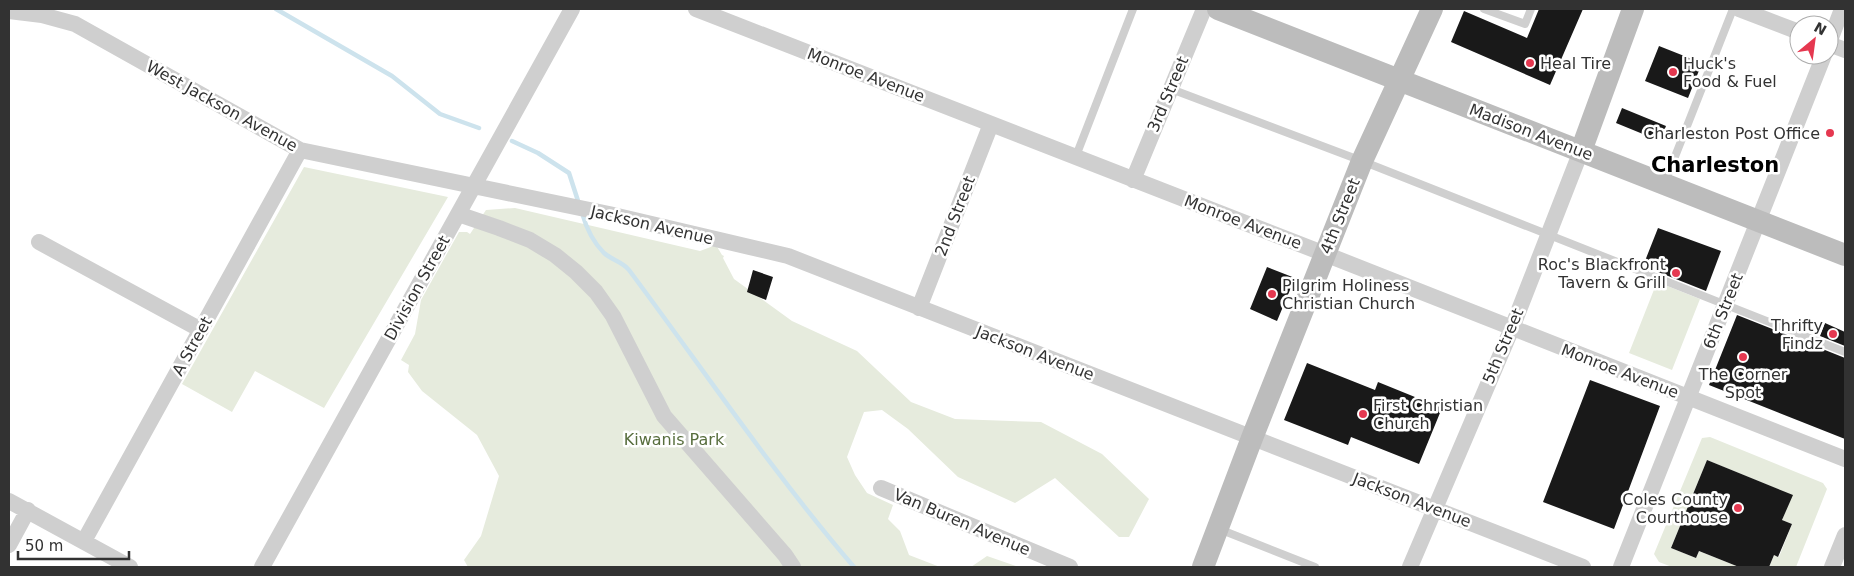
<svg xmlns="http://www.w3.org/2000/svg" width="1854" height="576" viewBox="0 0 1854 576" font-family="'DejaVu Sans',sans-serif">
<rect width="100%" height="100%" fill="#fff"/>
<path fill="#e6ebdd" d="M304 167 448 197 324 408 255 371 232 412 182 384Z
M515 208 700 251 716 245 722 255 724 256 723 258 734 279 792 321 857 351 911 402 955 419 1041 422 1102 454 1149 499 1129 537H1119L1055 478 1015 503 958 477 908 429 882 410 864 412 847 457 855 475 867 493 893 505 888 519 900 531 909 555 940 567H468L464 560 481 536 499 476 477 435 422 391 408 372 409 365 401 360 415 334 421 300 459 232H467L470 234 486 210Z
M1657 282 1700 299 1672 370 1629 353Z
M1710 437 1823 483 1827 489 1796 567H1769L1774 555 1779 557 1792 524 1782 520 1792 495 1707 460 1671 548 1696 558 1699 551 1739 567H1672L1659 562 1654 554 1702 438Z
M987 556 1019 567H971Z"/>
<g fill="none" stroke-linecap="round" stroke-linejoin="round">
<path stroke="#cde3ed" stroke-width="4.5" d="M276 9 392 76 440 114 479 128
M512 141 538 153 569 173 579 204
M582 213C586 227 594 243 604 253 612 260 623 262 629 270 703 369 773 473 854 567"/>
</g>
<path fill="#191919" d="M1539 9H1583L1550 85 1451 42 1464 11 1527 38Z
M1659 46 1702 63 1688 98 1645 81Z
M1622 108 1666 126 1660 141 1616 123Z
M1658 228 1721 251 1706 291 1643 266Z
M1267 267 1295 278 1277 321 1250 309Z
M753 270 773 277 766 300 747 292Z
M1737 315 1845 358V439L1709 385Z
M1825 323 1845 332V346L1820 336Z
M1307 363 1375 390 1378 382 1442 408 1419 464 1351 437 1348 445 1284 420Z
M1590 380 1660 406 1614 529 1543 502Z
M1707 460 1793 495 1782 520 1792 524 1778 557 1774 555 1769 567H1739L1699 551 1696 558 1671 548Z"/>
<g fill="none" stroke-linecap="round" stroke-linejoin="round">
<path stroke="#cfcfcf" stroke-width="8" d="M1484 9 1525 24 1531 9
M1171 89 1362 161 1845 352
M1076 156 1133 9
M1665 182 1733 9
M1219 529 1315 567"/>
<path stroke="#cfcfcf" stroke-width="16" d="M696 9 1325 254 1845 459
M1739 9 1799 32
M9 11 42 15 75 24 300 150 609 214 788 256 1583 567
M1829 43 1842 9
M1829 44 1845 50
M1133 180 1204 9
M458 214 499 228 530 240 555 255 576 272 596 292 613 316 664 416 785 555 793 567
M39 242 201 330
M919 308 991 124
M881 488 1070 567
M9 501 130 567
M84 541 300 150
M9 545 28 510
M262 567 572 9
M1410 567 1512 328 1581 151
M1621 567 1824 55
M1832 567 1845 535"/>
<path stroke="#bcbcbc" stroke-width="22" d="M1218 9 1845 255
M1581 151 1633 9
M1203 567 1252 438 1362 161 1432 9"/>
</g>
<g fill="#e53850" stroke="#fff" stroke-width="2">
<circle cx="1530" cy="63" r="5"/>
<circle cx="1673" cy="72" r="5"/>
<circle cx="1830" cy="133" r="5"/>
<circle cx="1676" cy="273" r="5"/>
<circle cx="1272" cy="294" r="5"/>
<circle cx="1833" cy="334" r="5"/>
<circle cx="1743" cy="357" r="5"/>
<circle cx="1363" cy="414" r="5"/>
<circle cx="1738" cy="508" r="5"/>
</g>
<g text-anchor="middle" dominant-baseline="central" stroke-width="5" stroke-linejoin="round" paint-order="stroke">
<g font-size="16" fill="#323232" stroke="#fff" text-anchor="start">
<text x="1540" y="63">Heal Tire</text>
<text x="1683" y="63">Huck's<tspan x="1683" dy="18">Food &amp; Fuel</tspan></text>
<text x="1820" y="133" text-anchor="end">Charleston Post Office</text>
<text x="1666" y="264" text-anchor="end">Roc's Blackfront<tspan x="1666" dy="18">Tavern &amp; Grill</tspan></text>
<text x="1282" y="285">Pilgrim Holiness<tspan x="1282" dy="18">Christian Church</tspan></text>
<text x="1823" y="325" text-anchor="end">Thrifty<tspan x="1823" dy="18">Findz</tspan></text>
<text x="1743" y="374" text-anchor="middle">The Corner<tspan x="1743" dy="18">Spot</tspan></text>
<text x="1373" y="405">First Christian<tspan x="1373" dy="18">Church</tspan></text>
<text x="1728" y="499" text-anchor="end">Coles County<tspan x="1728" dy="18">Courthouse</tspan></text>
</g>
<g font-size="16" fill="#323232" stroke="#fff">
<text transform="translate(866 75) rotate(21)">Monroe Avenue</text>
<text transform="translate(1168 94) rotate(-67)">3rd Street</text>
<text transform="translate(222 106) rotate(29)">West Jackson Avenue</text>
<text transform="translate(1531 132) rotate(21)">Madison Avenue</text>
<text transform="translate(955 216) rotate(-69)">2nd Street</text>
<text transform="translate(1340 216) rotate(-68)">4th Street</text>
<text transform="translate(1243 222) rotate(21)">Monroe Avenue</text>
<text transform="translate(652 225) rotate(13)">Jackson Avenue</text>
<text transform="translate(417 288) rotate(-61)">Division Street</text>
<text transform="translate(1723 311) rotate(-68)">6th Street</text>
<text transform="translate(192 346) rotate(-61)">A Street</text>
<text transform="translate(1503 346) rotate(-67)">5th Street</text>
<text transform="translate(1035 353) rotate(21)">Jackson Avenue</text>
<text transform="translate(1620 371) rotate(21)">Monroe Avenue</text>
<text transform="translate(1412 500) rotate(21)">Jackson Avenue</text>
<text transform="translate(962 522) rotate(23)">Van Buren Avenue</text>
</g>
<g font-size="16" fill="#586e3e" stroke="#fff">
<text x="674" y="439">Kiwanis Park</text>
</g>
<g font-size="21" font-weight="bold" fill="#000" stroke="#fff">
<text x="1715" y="165">Charleston</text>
</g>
</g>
<rect width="1854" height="576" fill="none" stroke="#323232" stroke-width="20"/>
<g transform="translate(1814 40) rotate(29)"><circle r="24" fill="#ffffff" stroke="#adadad"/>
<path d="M0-4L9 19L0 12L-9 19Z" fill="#e53850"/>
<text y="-8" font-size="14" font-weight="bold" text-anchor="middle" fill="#323232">N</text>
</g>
<path d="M18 551v8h111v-8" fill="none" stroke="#323232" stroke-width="2.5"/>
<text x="25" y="551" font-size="15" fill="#323232" stroke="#ffffff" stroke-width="4" paint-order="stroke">50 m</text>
</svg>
